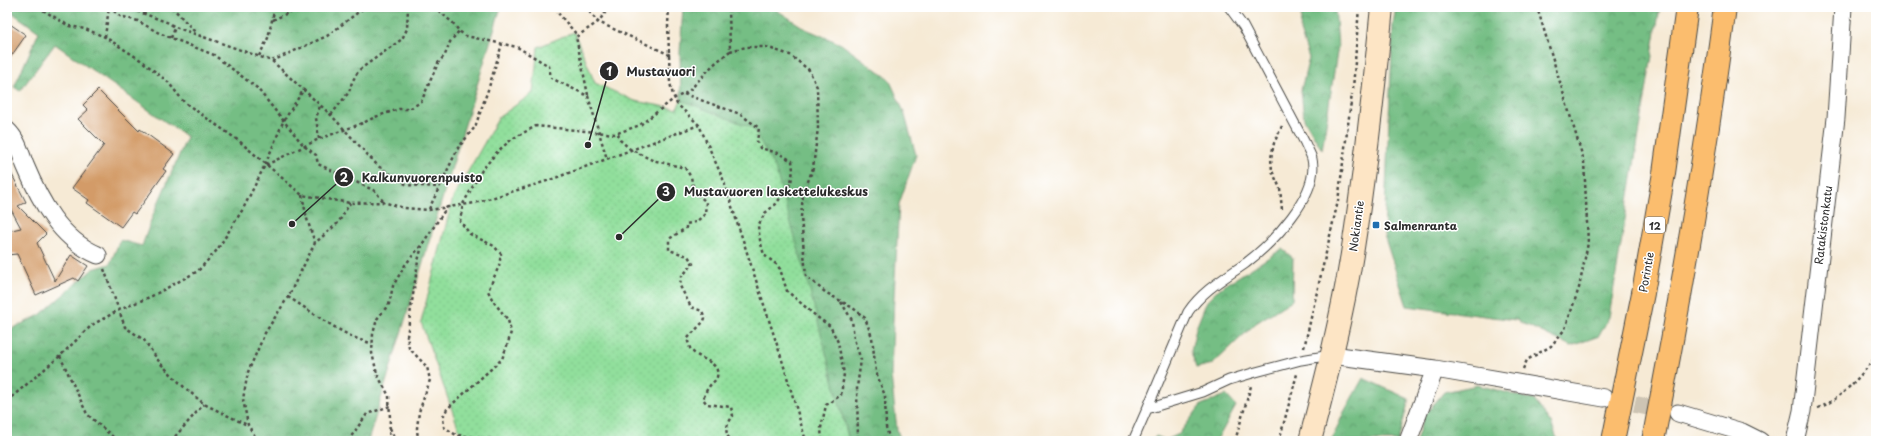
<svg xmlns="http://www.w3.org/2000/svg" width="1883" height="448" viewBox="0 0 1883 448" font-family="'Playpen Sans',sans-serif">
<defs>
<pattern id="forest-crowns" width="20" height="18" patternUnits="userSpaceOnUse"><rect width="20" height="18" fill="#74be84"/><path d="M2 6a3 3 0 1 1 6 0M12 15a3 3 0 1 1 6 0" fill="none" stroke="#5f9b6c"/></pattern>
<pattern id="park-dots" width="8" height="8" patternUnits="userSpaceOnUse"><rect width="8" height="8" fill="#91df9c"/><path d="M2 2h.1M6 6h.1" fill="none" stroke="#7dc087" stroke-width="1.8" stroke-linecap="round"/></pattern>
</defs>
<rect width="100%" height="100%" fill="#fff"/>
<filter id="ink" filterUnits="userSpaceOnUse"><feTurbulence type="fractalNoise" baseFrequency=".025" numOctaves="2"/><feDisplacementMap in="SourceGraphic" scale="8" xChannelSelector="R" yChannelSelector="G"/><feConvolveMatrix kernelMatrix="1 2 1 2 8 2 1 2 1" color-interpolation-filters="sRGB"/></filter>
<filter id="wash" filterUnits="userSpaceOnUse"><feTurbulence type="fractalNoise" baseFrequency=".012" numOctaves="4" result="noise"/><feDisplacementMap in="SourceGraphic" scale="16" xChannelSelector="R" yChannelSelector="G"/><feGaussianBlur stdDeviation="0.9" result="paint"/><feColorMatrix in="noise" values="0 0 0 0 0 0 0 0 0 0 0 0 0 0 0 0 0 1.4 0 .05"/><feComposite in="paint" operator="in"/></filter>
<g filter="url(#wash)">
<rect width="100%" height="100%" fill="#f6ead5"/>
<path fill="url(#forest-crowns)" stroke="#507458" d="M7 7H501L368 441H7V331L40 315 93 269 110 264 120 240 142 246 153 215 187 137 55 44 20 91 14 87 39 32 7 9Z
M683 7H772L806 29 841 44 889 79 904 112 916 155 899 204 894 296 891 375 897 430 901 441H849L844 420 681 100 680 53Z
M1302 7H1335L1338 46 1322 150 1304 119 1301 90 1309 58 1300 31Z
M1396 7H1660L1609 317 1599 336 1571 346 1516 320 1407 306 1384 235 1393 24Z
M1282 249 1293 258 1292 300 1256 323 1213 364 1196 368 1191 351 1196 328 1207 301 1219 289Z
M1363 378 1409 399 1398 441H1331L1344 412Z
M1478 385 1534 400 1551 423 1558 441H1416L1424 416 1444 392Z
M1226 395 1236 406 1220 435 1215 441H1152L1156 436 1166 440 1179 434 1201 405Z"/>
<path fill="url(#park-dots)" stroke="#5e8564" d="M574 32 595 83 635 101 677 109 681 100 753 128 775 168 806 276 849 441H463L421 322 453 198 499 117 533 93 538 47Z"/>
<g id="blocks">
<path fill="#d39b67" d="M7 22 26 35 7 62Z
M98 90 139 131 140 129 174 154 163 169 166 171 144 202 135 214 132 212 121 227 87 203 89 200 72 188 104 145 78 119 88 110 83 105Z
M7 165 26 202 18 206 46 234 37 243 55 281 71 255 88 266 78 281 74 278 36 295 17 254 7 255V231L21 228 7 202Z"/>
</g>
</g>
<g filter="url(#ink)">
<use href="#blocks" fill-opacity="0" stroke="#494844" stroke-width="1"/>
<g fill="none" stroke-linecap="round" stroke-linejoin="round">
<path stroke="#cdc4b3" stroke-width="17" stroke-dasharray="17 8" stroke-linecap="butt" d="M1610 399 1671 412"/>
<defs>
<path id="service" d="M1147 409 1188 312C1203 290 1225 278 1246 263 1271 244 1320 195 1312 159 1311 154 1307 148 1305 143L1243 26 1229 7
M1133 441 1147 409 1203 392 1229 380 1256 372 1301 360 1331 355"/>
<path id="minor" d="M7 130C17 139 20 152 25 165 40 201 60 239 98 255
M1332 355 1435 369 1604 398
M1678 413 1742 432 1760 441
M1408 441 1435 369
M1795 441 1802 411 1836 118 1843 7"/>
<path id="secondary" d="M1310 441C1326 379 1342 317 1352 254 1365 172 1374 90 1382 7"/>
<path id="motorway" d="M1613 441 1643 293 1664 173 1687 7
M1653 441C1681 297 1706 153 1725 7"/>
</defs>
<use href="#service" stroke="#494844" stroke-width="11"/>
<use href="#minor" stroke="#494844" stroke-width="19"/>
<use href="#secondary" stroke="#494844" stroke-width="24"/>
<use href="#motorway" stroke="#494844" stroke-width="24"/>
<path stroke="#494844" stroke-width="2.5" stroke-dasharray="3 3" stroke-linecap="butt" d="M38 7 69 26 85 29 105 37 142 61 168 82 184 102 239 141 302 195 350 203 383 202 404 208 429 210 475 203 547 181 699 125
M109 7 120 16 138 21 159 33 214 55 257 88 304 146 316 155 318 164 375 191 383 201
M126 7 169 23 175 27 272 61 331 115 378 166 407 185 439 187
M172 7 196 33
M306 7H314
M434 7 453 23 459 31 466 36 517 47 549 66 551 78 588 96 607 159
M559 7 558 13 578 36
M585 7 598 22 670 55
M669 7 668 25 670 83 673 95 677 104 699 125 723 179 782 360 806 441
M273 20 301 7
M105 37 109 7
M171 38 175 27
M730 51 746 47H766L790 55 809 70 817 87 818 128 813 168 803 195 801 217 806 276 825 292 853 308 865 318 872 337 876 372 885 396 886 427 890 441
M259 56 268 38 275 7
M272 61 327 36 365 7
M1353 89 1359 7
M684 94 740 114 759 128 757 141 760 148 778 153 792 161 793 170 791 183 776 204 765 213 758 226 760 240 764 255 776 264 780 269 787 291 817 317 830 326 838 342 844 374 841 395 826 405 821 428 822 441
M588 95 576 37 598 22 605 13 602 7
M331 115 349 92 352 82 359 70 402 39 407 29 408 7
M1282 126 1274 143 1271 158 1272 171 1280 188 1282 210
M618 134 620 140 630 149 652 160 685 168 691 177 694 191 706 202 705 214 696 222 686 224V228L669 239V250L688 256 693 264 681 277 680 286 691 307 702 311 705 318 704 321 687 339C689 343 689 348 692 351 700 360 721 362 717 377 715 382 711 383 709 387 706 390 705 395 703 399L707 404 731 407 733 416C727 424 722 435 733 441
M319 139 316 118 320 106
M266 165 319 139 363 123 375 117 399 109H409L421 102 438 63 445 55 450 42 459 31
M302 195 307 219 315 243
M429 209 458 148 475 127 489 87 502 44
M104 269 125 327 144 340 160 363 184 387 204 404 247 425
M288 297C310 310 348 340 372 343
M841 302 852 320 854 339 861 360 857 387 858 441
M1304 348 1338 201 1352 94
M60 356 87 414 113 437 126 441
M1523 369 1527 360 1551 346 1565 329 1579 288 1588 243 1584 161 1537 7
M7 401 60 356 92 325 119 310 152 296 198 271 217 250 243 209 265 165 283 122 304 89
M1818 408C1842 399 1860 376 1876 357
M390 428 396 441
M171 441 204 404
M258 441 248 425 243 399 248 372 265 333 288 297 315 243 338 223 350 203
M348 441 367 414 390 406
M389 441 390 419 389 396 377 374 372 353 373 334 377 319 389 304 393 286 405 265 423 243 447 207
M418 441 417 428 419 412 430 380 427 367 409 348 407 336 418 261 422 246
M509 441 456 435 444 427 443 417 447 409 502 359 508 343 511 332 508 320 493 301 488 291 499 266 501 254 494 246 470 234 460 221 463 204 482 170 498 151 512 139 536 126 615 134 640 125 675 98 688 92 713 65 730 51 729 7
M1235 441 1251 386
M1279 441 1297 374"/>
<use href="#service" stroke="#fff" stroke-width="9"/>
<use href="#minor" stroke="#fff" stroke-width="17"/>
<use href="#secondary" stroke="#fde5c5" stroke-width="22"/>
<use href="#motorway" stroke="#fbbd6e" stroke-width="22"/>
</g>
</g>
<rect fill="#1f6fb2" stroke="#fff" stroke-width="1.5" x="1372" y="221" width="8" height="8" rx="2"/>
<g text-anchor="middle" dominant-baseline="central" stroke-width="3" stroke-linejoin="round" paint-order="stroke">
<rect fill="#fff" stroke="#6b6b6b" stroke-width="1" x="1645" y="217" width="20" height="16" rx="3"/>
<g font-size="10" font-weight="bold" fill="#2b2b2b">
<text x="1655" y="225">12</text>
</g>
<g font-size="11" font-weight="bold" fill="#2b2b2b" stroke="#fff" text-anchor="start">
<text x="1384" y="225">Salmenranta</text>
</g>
<g font-size="11" fill="#2b2b2b" stroke="#fff">
<text transform="translate(1823 225) rotate(-83)">Ratakistonkatu</text>
<text transform="translate(1356 226) rotate(-82)">Nokiantie</text>
<text transform="translate(1646 272) rotate(-80)">Porintie</text>
</g>
</g>
<path fill="none" stroke="#2b2b2b" stroke-width="1.5" d="M588 145L609 71M292 224L344 177M619 237L666 192"/>
<g fill="#2b2b2b" stroke="#fff" stroke-width="1.5">
<circle cx="588" cy="145" r="4"/>
<circle cx="292" cy="224" r="4"/>
<circle cx="619" cy="237" r="4"/>
<circle cx="609" cy="71" r="10"/>
<circle cx="344" cy="177" r="10"/>
<circle cx="666" cy="192" r="10"/>
</g>
<g font-size="12" text-anchor="middle" font-weight="bold" fill="#fff">
<text x="609" y="76">1</text>
<text x="344" y="182">2</text>
<text x="666" y="196">3</text>
</g>
<g font-size="12" text-anchor="middle" font-weight="bold" fill="#2b2b2b" stroke="#fff" stroke-width="3" stroke-linejoin="round" paint-order="stroke">
<text x="661" y="76">Mustavuori</text>
<text x="422" y="182">Kalkunvuorenpuisto</text>
<text x="776" y="196">Mustavuoren laskettelukeskus</text>
</g>
<rect width="1883" height="448" fill="none" stroke="#fff" stroke-width="24"/>
</svg>
